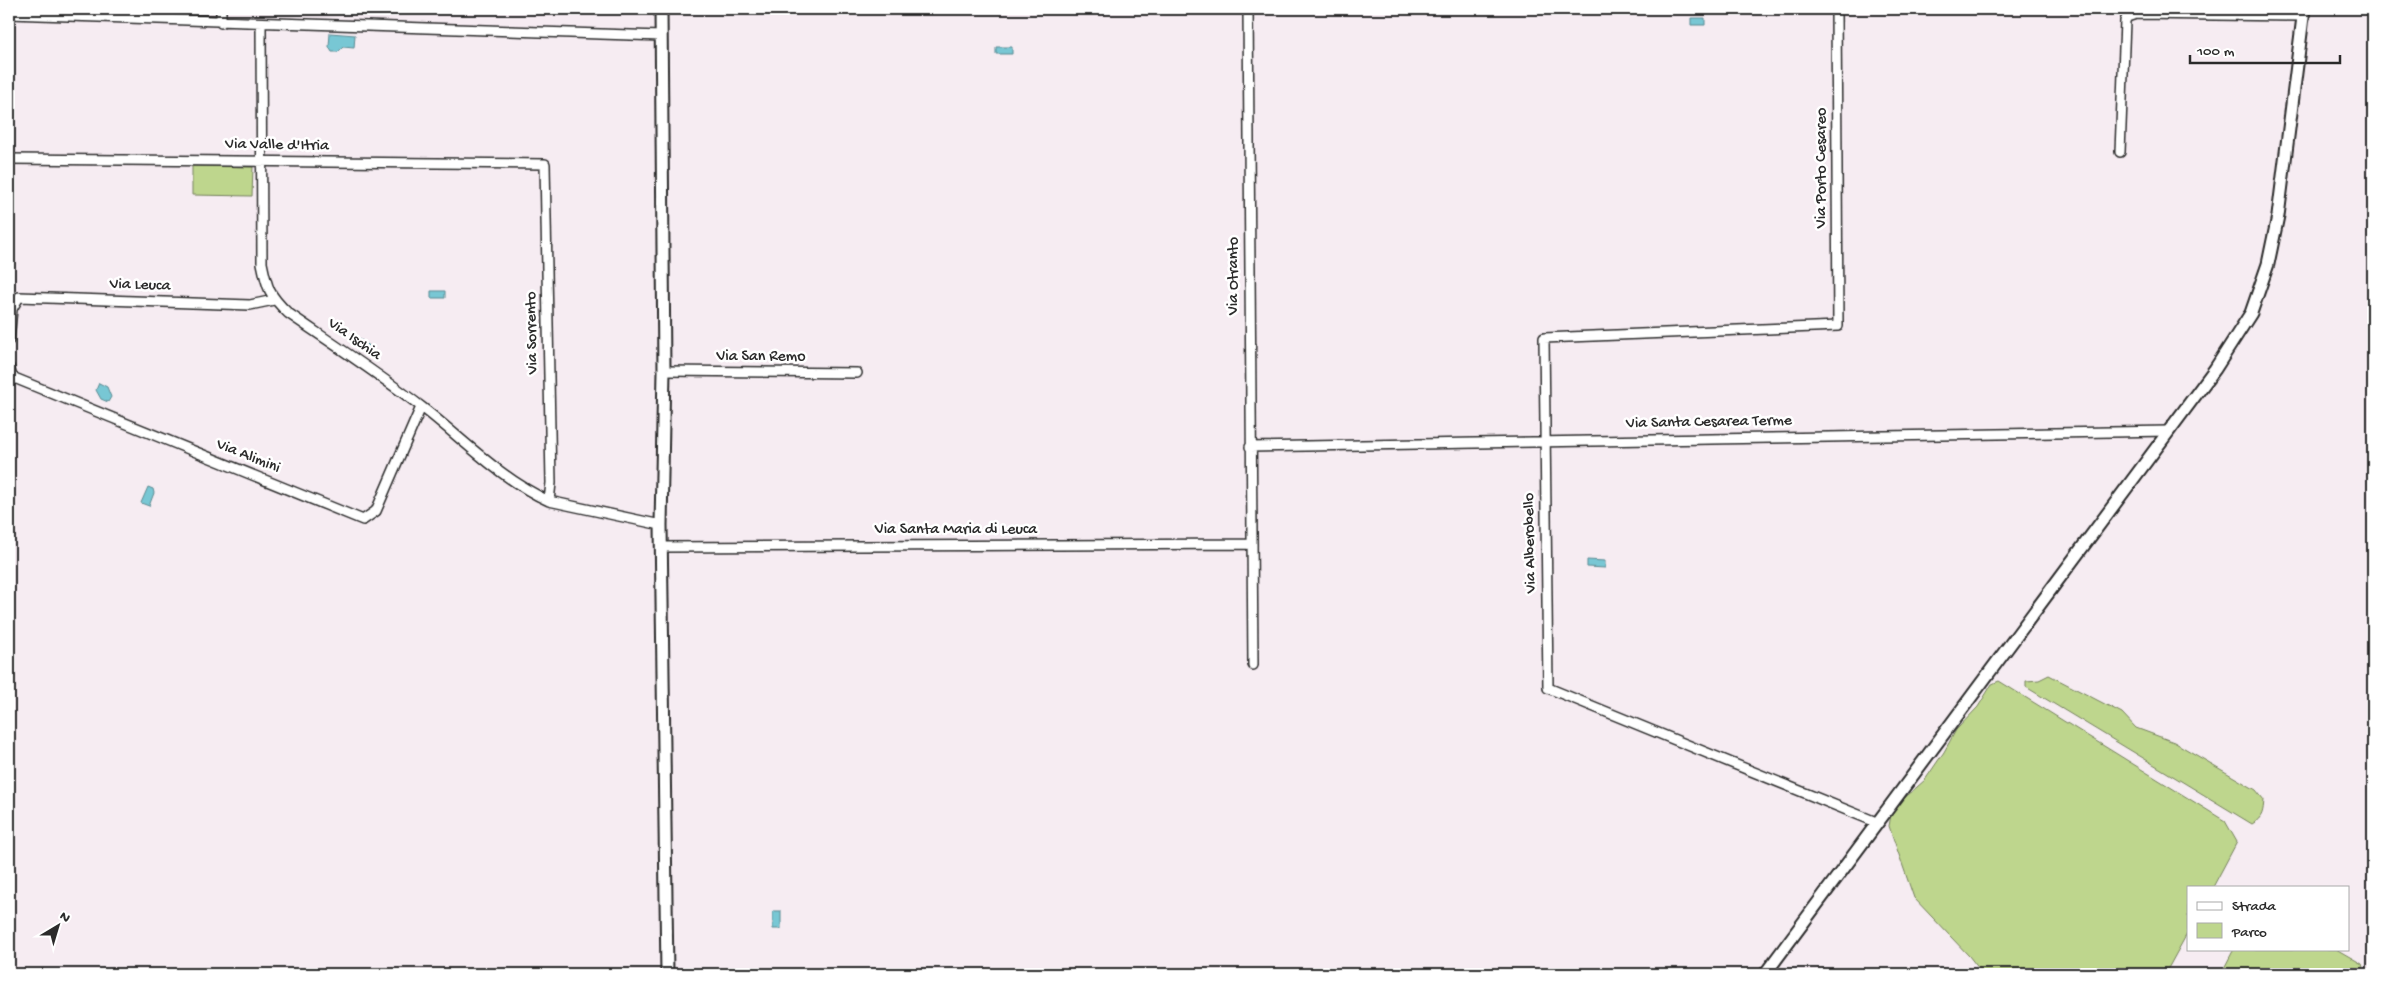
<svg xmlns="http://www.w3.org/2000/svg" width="2382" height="983" viewBox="0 0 2382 983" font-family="'Gochi Hand',sans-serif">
<rect width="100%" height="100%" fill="#f6ecf2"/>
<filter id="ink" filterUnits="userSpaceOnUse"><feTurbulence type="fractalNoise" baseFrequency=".02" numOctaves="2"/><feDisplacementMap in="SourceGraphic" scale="10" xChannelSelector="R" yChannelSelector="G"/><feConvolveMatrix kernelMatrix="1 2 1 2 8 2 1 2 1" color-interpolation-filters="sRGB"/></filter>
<g filter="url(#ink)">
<path fill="#bed68d" stroke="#74805c" d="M192 166 253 167 252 196 192 195Z
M2049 675 2122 713 2136 728 2174 742 2256 790 2264 800C2263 811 2263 818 2252 824L2026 687V681L2039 680Z
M1999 681 2225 821 2237 842 2213 887H2188V932L2165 974H1983L1969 956 1914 898 1889 826 1892 809 1925 780 1944 752 1956 730 1978 707 1992 684Z
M2234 949H2336L2362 964 2365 974H2221Z"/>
<path fill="#78c7d4" stroke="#598990" d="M1691 18H1705V25H1691Z
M330 33 355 35 354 48 343 47 338 52H332L329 47Z
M996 47H1012V54H996Z
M431 291H445V298H431Z
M358 338 371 347 368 351 354 344Z
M99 383 107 387 111 397 108 402 101 399 96 390Z
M148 487 153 489 154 493 149 506 141 503Z
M1587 560 1605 561V568L1587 567Z
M773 911H781V929H773Z"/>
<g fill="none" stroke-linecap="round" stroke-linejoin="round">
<defs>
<path id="street" d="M1248 9 1253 665
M1836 9 1838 326 1544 338 1548 688 1876 822
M9 14 661 36
M221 23V9
M261 24 262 263C267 288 269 295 288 313 333 344 379 374 423 408 463 439 502 480 549 501L661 525
M2120 152 2125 21 2127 17 2136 14 2303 16
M9 159 545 164 551 483 549 501
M9 340 12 309 19 297 250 305 274 300
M9 367 12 377 363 520 376 511 421 407
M664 371 857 373
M1250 447 2169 431
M662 547 1251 544"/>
<path id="secondary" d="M661 9 664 371 661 525 667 974
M1765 974 2215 369 2251 313 2268 264 2278 216 2304 9"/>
</defs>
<use href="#street" stroke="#2b2b2b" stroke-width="12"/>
<use href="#secondary" stroke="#2b2b2b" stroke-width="15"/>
<use href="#street" stroke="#fff" stroke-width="9"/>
<use href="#secondary" stroke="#fff" stroke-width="11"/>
</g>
</g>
<g text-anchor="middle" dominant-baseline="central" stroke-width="5" stroke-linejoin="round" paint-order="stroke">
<g font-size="16" fill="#2b2b2b" stroke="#fff">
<text transform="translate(277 146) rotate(1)">Via Valle d'Itria</text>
<text transform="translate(1822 168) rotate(-90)">Via Porto Cesareo</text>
<text transform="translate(1234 276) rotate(-90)">Via Otranto</text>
<text transform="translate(140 286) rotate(2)">Via Leuca</text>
<text transform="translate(533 333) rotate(-91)">Via Sorrento</text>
<text transform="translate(354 340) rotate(35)">Via Ischia</text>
<text x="761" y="357">Via San Remo</text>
<text transform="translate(1709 423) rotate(-1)">Via Santa Cesarea Terme</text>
<text transform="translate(248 457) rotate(22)">Via Alimini</text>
<text x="956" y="530">Via Santa Maria di Leuca</text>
<text transform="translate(1531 543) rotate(-91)">Via Alberobello</text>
</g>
</g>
<rect width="2382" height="983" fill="none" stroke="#fff" stroke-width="30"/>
<rect x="15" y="15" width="2352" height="953" fill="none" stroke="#2b2b2b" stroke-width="2" filter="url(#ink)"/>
<rect x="2187" y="886" width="162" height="65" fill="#ffffff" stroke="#aaaaaa"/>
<rect x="2197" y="902" width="25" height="8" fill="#ffffff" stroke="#aaaaaa"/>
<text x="2232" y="910" font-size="15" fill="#2b2b2b">Strada</text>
<rect x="2197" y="923" width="25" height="15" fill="#bed68d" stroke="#aaaaaa"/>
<text x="2232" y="936" font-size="15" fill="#2b2b2b">Parco</text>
<g transform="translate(58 926) rotate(38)" stroke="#ffffff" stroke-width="4" paint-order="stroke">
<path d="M0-4L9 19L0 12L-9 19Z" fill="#2b2b2b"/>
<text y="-8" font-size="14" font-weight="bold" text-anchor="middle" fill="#2b2b2b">N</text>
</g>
<path d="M2190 55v8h150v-8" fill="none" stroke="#2b2b2b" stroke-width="2.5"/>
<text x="2197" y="55" font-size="15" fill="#2b2b2b" stroke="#ffffff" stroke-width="4" paint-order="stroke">100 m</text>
</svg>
